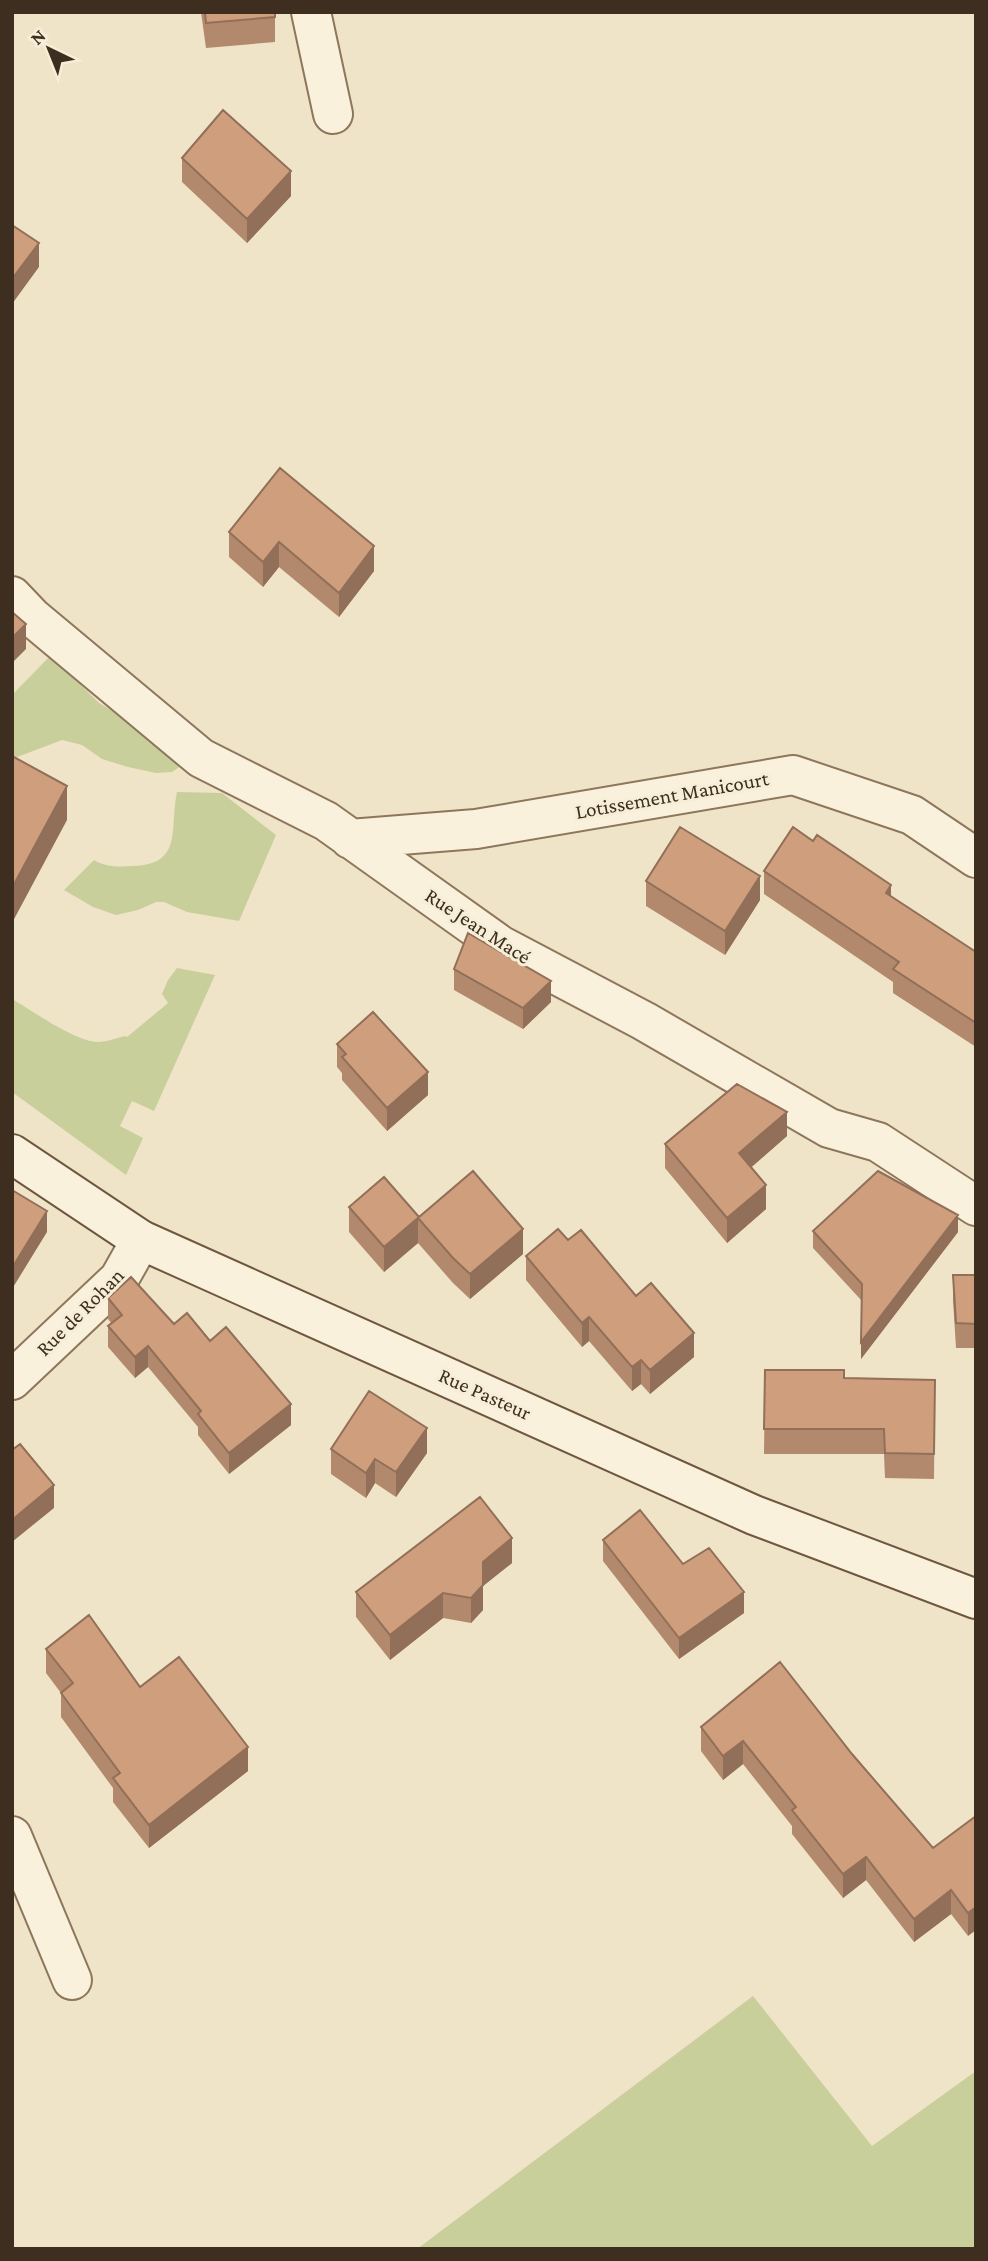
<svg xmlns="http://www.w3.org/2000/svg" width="988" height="2261" viewBox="0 0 988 2261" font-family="'Crimson Pro',serif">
<rect width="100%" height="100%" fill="#f0e4c8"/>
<path fill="#c9cf9b" d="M51 655 99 703 140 727 185 763 172 772 156 773 128 767 102 759 82 745 62 740 12 759V695Z
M177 792 222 793 276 835 239 921 187 912 164 902H156L138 910 116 915 93 907 64 890 94 860C106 867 118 867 132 866 184 865 169 829 177 792Z
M177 968 215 975 154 1111 132 1101 120 1126 143 1138 126 1175 12 1092V999C33 1011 74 1041 98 1042 106 1042 117 1038 125 1036L127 1037 168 1003 162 994 168 980Z
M753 1996 872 2146 976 2071V2249H417Z"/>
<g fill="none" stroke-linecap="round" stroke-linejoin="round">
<defs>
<path id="street" d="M311 12 333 114
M12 596 32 617 201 758 326 821 500 945 644 1021 829 1128 878 1142 976 1206
M350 839 476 829 793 775 912 815 976 858
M12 1380 119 1279 141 1240
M12 1836 72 1980"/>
<path id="secondary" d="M12 1154 141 1240 754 1515 976 1599"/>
</defs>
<use href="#street" stroke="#8d765c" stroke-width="42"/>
<use href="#secondary" stroke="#6f573f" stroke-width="42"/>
<use href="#street" stroke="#faf1dc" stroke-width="38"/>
<use href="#secondary" stroke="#faf1dc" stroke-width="38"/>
</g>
<path fill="#b2896c" d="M201 12H275V42L206 48Z
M182 158 291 196 247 243 182 182Z
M280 468 374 571 339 617 279 567 263 587 229 557V532Z
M764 871 891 896 976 952V1047L893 993V982L764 894Z
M646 881 760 900 725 955 646 906Z
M454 969 551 1002 523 1029 454 990Z
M337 1044 428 1095 387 1131 342 1080V1073L337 1067Z
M787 1136 751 1167 766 1209 727 1243 665 1168V1144Z
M349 1207 419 1217 523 1254 470 1299 453 1283 418 1243 384 1272 349 1232Z
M813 1231 958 1232 861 1359 862 1301 813 1248Z
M568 1240 636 1296 694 1357 650 1394 641 1384 632 1391 589 1341 582 1347 526 1280V1256Z
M953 1275H976V1348H956L953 1300Z
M108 1298 174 1324 210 1341 291 1425 229 1474 198 1435V1427L148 1367 135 1378 108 1347V1326L112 1324 108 1319Z
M765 1370 844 1378 935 1380 934 1479 885 1478 884 1454H764Z
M331 1449 427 1453 396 1497 375 1483 366 1498 331 1474Z
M603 1540 744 1613 679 1659 603 1561Z
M512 1563 483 1586V1610L471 1623 443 1618 390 1660 356 1617V1592Z
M46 1649 140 1687 248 1771 149 1848 113 1802V1788L61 1717V1693L46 1673Z
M701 1727 852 1754 933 1848 976 1816 968 1936 951 1914 914 1942 866 1880 843 1898 792 1834V1826L743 1764 723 1780 701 1751Z"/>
<path fill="#916f58" d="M291 171V196L247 243V219Z
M39 243V267L12 304V279Z
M279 542V567L263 587V562Z
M374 546V571L339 617V593Z
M26 624V649L12 663V638Z
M67 786V820L12 923V888Z
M760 876V900L725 955V931Z
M891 885V909L886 893Z
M551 981V1002L523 1029V1008Z
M428 1072V1095L387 1131V1108Z
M787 1112V1136L739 1178V1153Z
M766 1185V1209L727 1243V1218Z
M47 1211V1232L12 1289V1268Z
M958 1215V1232L861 1359V1342Z
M418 1218V1243L384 1272V1247Z
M523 1229V1254L470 1299V1274Z
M589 1317V1341L582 1347V1323Z
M694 1333V1357L650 1394V1370Z
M148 1346V1367L135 1378V1357Z
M641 1360V1384L632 1391V1367Z
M291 1404V1425L229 1474V1453Z
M427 1428V1453L396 1497V1472Z
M375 1459V1483L366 1498V1473Z
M54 1485V1508L12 1542V1520Z
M512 1538V1563L483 1586V1610L471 1623V1598L483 1562Z
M744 1592V1613L679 1659V1638Z
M443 1593V1618L390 1660V1635Z
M743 1741V1764L723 1780V1756Z
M248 1747V1771L149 1848V1825Z
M866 1857V1880L843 1898V1874Z
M951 1890V1914L914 1942V1919Z
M976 1907V1930L968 1936V1913Z"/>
<path fill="#cf9f7d" stroke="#916f58" stroke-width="2" d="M205 12H275V17L206 23Z
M223 110 291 171 247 219 182 158Z
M12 225 39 243 12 279Z
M280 468 374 546 339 593 279 542 263 562 229 532Z
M12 612 26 624 12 638Z
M12 756 67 786 12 888Z
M680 827 760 876 725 931 646 881Z
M793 827 813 841 817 835 891 885 886 893 976 952V1023L893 969 899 962 764 871Z
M468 933 551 981 523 1008 454 969Z
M373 1012 428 1072 387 1108 342 1057 346 1054 337 1044Z
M737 1084 787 1112 739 1153 766 1185 727 1218 665 1144Z
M473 1171 523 1229 470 1274 453 1258 418 1218 384 1247 349 1207 384 1177 419 1217Z
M878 1171 958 1215 861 1342 862 1284 813 1231Z
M12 1190 47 1211 12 1268Z
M558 1229 568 1240 581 1230 636 1296 651 1283 694 1333 650 1370 641 1360 632 1367 589 1317 582 1323 526 1256Z
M953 1275H976V1324L956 1323Z
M131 1277 174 1324 187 1313 210 1341 226 1327 291 1404 229 1453 198 1414 201 1411 148 1346 135 1357 108 1326 122 1315 108 1298Z
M765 1370H844V1378L935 1380 934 1454 885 1453 884 1429H764Z
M369 1391 427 1428 396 1472 375 1459 366 1473 331 1449Z
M20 1444 54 1485 12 1520V1450Z
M480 1497 512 1538 483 1562V1585L471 1598 443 1593 390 1635 356 1592Z
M640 1510 683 1564 709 1548 744 1592 679 1638 603 1540Z
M89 1615 140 1687 179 1657 248 1747 149 1825 113 1778 120 1773 61 1693 73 1683 46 1649Z
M780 1662 852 1754 933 1848 976 1816V1907L968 1913 951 1890 914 1919 866 1857 843 1874 792 1810 796 1807 743 1741 723 1756 701 1727Z"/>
<g text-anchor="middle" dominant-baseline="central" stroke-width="6" stroke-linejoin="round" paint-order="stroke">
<g font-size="21" fill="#3d2e20" stroke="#f7eed8">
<text transform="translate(672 795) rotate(-10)">Lotissement Manicourt</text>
<text transform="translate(478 926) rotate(33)">Rue Jean Macé</text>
<text transform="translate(80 1312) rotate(-45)">Rue de Rohan</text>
<text transform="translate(485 1394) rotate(24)">Rue Pasteur</text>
</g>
</g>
<rect width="988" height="2261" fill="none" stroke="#3d2e20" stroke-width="28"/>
<g transform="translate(49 49) rotate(317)" stroke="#f7eed8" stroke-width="5" paint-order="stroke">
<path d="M0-5L12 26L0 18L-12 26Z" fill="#3d2e20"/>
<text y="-10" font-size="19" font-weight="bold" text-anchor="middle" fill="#3d2e20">N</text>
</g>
</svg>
